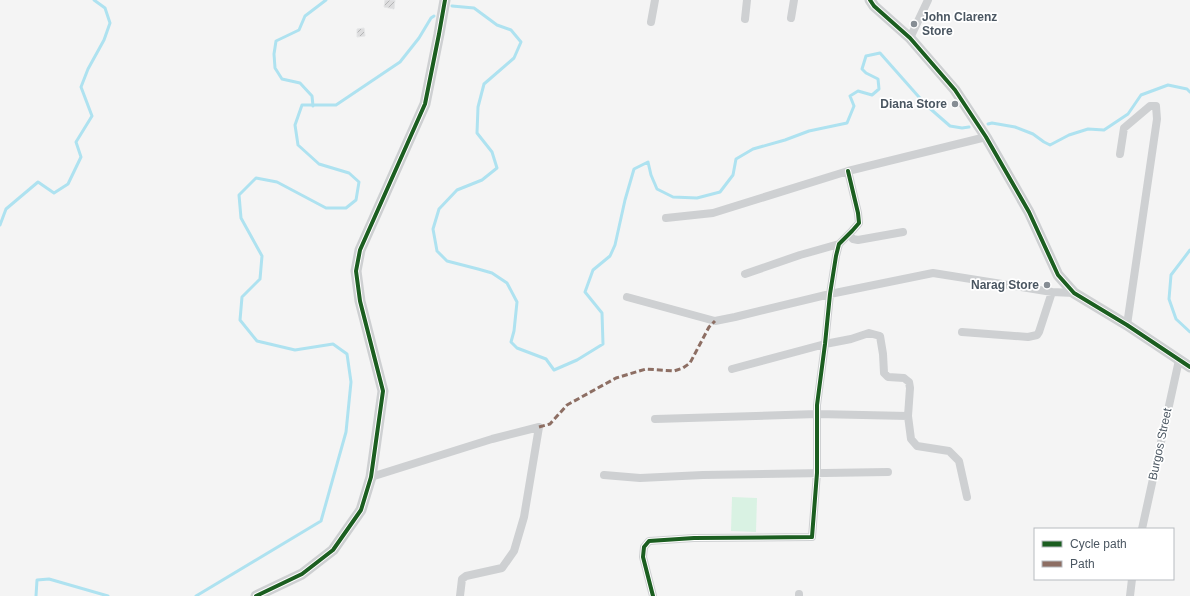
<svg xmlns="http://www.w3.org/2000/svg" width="1190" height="596" viewBox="0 0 1190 596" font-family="Arial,sans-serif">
<defs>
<pattern id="building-hatch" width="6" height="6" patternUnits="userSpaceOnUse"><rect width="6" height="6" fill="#ddddde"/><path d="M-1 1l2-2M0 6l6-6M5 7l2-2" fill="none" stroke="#b5b6b7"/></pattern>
</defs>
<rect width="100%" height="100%" fill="#f4f4f4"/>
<path fill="#d9f2e3" d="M732 497 757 498 756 532 731 531Z"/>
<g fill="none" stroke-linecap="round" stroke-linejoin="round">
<path stroke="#aee2f0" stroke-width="3" d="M452 6 474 8 497 25 511 30 521 42 514 58 484 84 478 107 477 133 492 152 497 168 482 180 457 190 439 209 433 229 437 251 447 261 478 269 492 273 507 283 517 302 514 331 511 342 517 348 546 359 554 370 577 360 603 344 602 313 585 292 593 270 610 256 615 245 625 200 634 169 648 162 651 175 657 189 673 197 697 198 720 192 733 175 736 159 753 149 785 140 809 131 847 123 854 106 850 96 858 91 872 95 879 89 878 79 866 73 862 69 866 56 880 53 926 105 950 126 962 128 969 127
M313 106 312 96 300 83 282 79 275 68 274 54 276 41 299 30 305 16 326 0
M988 124 992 123 1015 127 1033 134 1044 142 1050 145 1069 135 1088 129 1104 130 1128 114 1141 95 1168 85 1187 89 1190 92
M0 225 6 209 38 182 54 193 68 184 81 157 76 142 92 116 81 87 88 69 104 40 110 23 105 8 94 0
M1190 250 1171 275 1169 299 1176 319 1190 332
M36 596 37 580 49 579 108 596
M196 596 321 521 346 432 351 382 347 354 333 344 295 350 257 341 240 320 242 297 260 279 262 256 241 218 239 195 256 178 277 182 326 208H346L356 200 359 182 349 173 319 164 298 145 295 125 302 105H336L400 62 419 38 431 18 434 16"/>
</g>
<path fill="url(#building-hatch)" stroke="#e5e6e7" d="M385 0H395L394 9 384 7Z
M364 28 365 36 357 37V29Z"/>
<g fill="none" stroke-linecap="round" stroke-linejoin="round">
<path stroke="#ced0d2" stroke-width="8" d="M791 18 794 0
M745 19 747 0
M651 22 655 0
M910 38 928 0
M1120 154 1124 128 1150 106H1156L1157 119 1127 325
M666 218 713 213 848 171 986 137
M849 234 853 239 858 240 903 232
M745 274 800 255 839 244
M627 297 715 321 735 317 830 294 933 273 1052 292 1074 293
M962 332 1028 337 1037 335 1039 332 1052 292
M732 369 825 344 851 339 869 333 880 336 883 354 884 373 888 377 904 378 909 382 910 388 908 416 911 439 917 446 949 451 959 461 967 497
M655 419 817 414 908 416
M604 475 640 478 703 475 888 472
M371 477 492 439 539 427 524 517 514 551 502 568 466 576 462 579 460 596
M1142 529 1179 360
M799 594V596
M653 596 643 557 644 547 649 541 694 538 812 537 817 473V405L825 344 830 294 836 256 839 244 852 231 859 223 858 213 848 171
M1130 596 1132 579"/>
<path stroke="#ced0d2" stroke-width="11" d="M870 0 874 6 910 38 955 90 986 137 1029 212 1058 275 1074 293 1127 325 1190 367
M256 596 302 574 333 550 361 510 371 477 383 391 360 301 356 271 360 250 425 104 439 34 445 0"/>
<path stroke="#8d6e63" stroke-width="3" stroke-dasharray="6 3" stroke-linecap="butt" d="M539 427 550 424 567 405 616 378 646 369 674 371 683 368 690 363 709 327 715 321"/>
<defs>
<path id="cycleway" d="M870 0 874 6 910 38 955 90 986 137 1029 212 1058 275 1074 293 1127 325 1190 367
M256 596 302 574 333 550 361 510 371 477 383 391 360 301 356 271 360 250 425 104 439 34 445 0
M653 596 643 557 644 547 649 541 694 538 812 537 817 473V405L825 344 830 294 836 256 839 244 852 231 859 223 858 213 848 171"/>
</defs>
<use href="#cycleway" stroke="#fff" stroke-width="6"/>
<use href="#cycleway" stroke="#1b5e20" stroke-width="4"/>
</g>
<g fill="#868d94" stroke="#fff" stroke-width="1.5">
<circle cx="914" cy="24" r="4"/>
<circle cx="955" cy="104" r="4"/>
<circle cx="1047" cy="285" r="4"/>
</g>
<g text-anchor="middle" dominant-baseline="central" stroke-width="3.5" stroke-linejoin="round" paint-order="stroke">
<g font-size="12" font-weight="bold" fill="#4a5661" stroke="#fff" text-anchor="end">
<text x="922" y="17" text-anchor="start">John Clarenz<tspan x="922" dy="14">Store</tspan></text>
<text x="947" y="104">Diana Store</text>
<text x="1039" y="285">Narag Store</text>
</g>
<g font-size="12" fill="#4a5661" stroke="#fff">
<text transform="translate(1160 444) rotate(-78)">Burgos Street</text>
</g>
</g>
<rect x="1034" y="528" width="140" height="52" fill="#ffffff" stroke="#b7bbc0"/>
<rect x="1042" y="541" width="20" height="6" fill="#1b5e20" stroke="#b7bbc0"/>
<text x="1070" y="548" font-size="12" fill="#4a5661">Cycle path</text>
<rect x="1042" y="561" width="20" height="6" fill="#8d6e63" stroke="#b7bbc0"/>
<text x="1070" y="568" font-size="12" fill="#4a5661">Path</text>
</svg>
